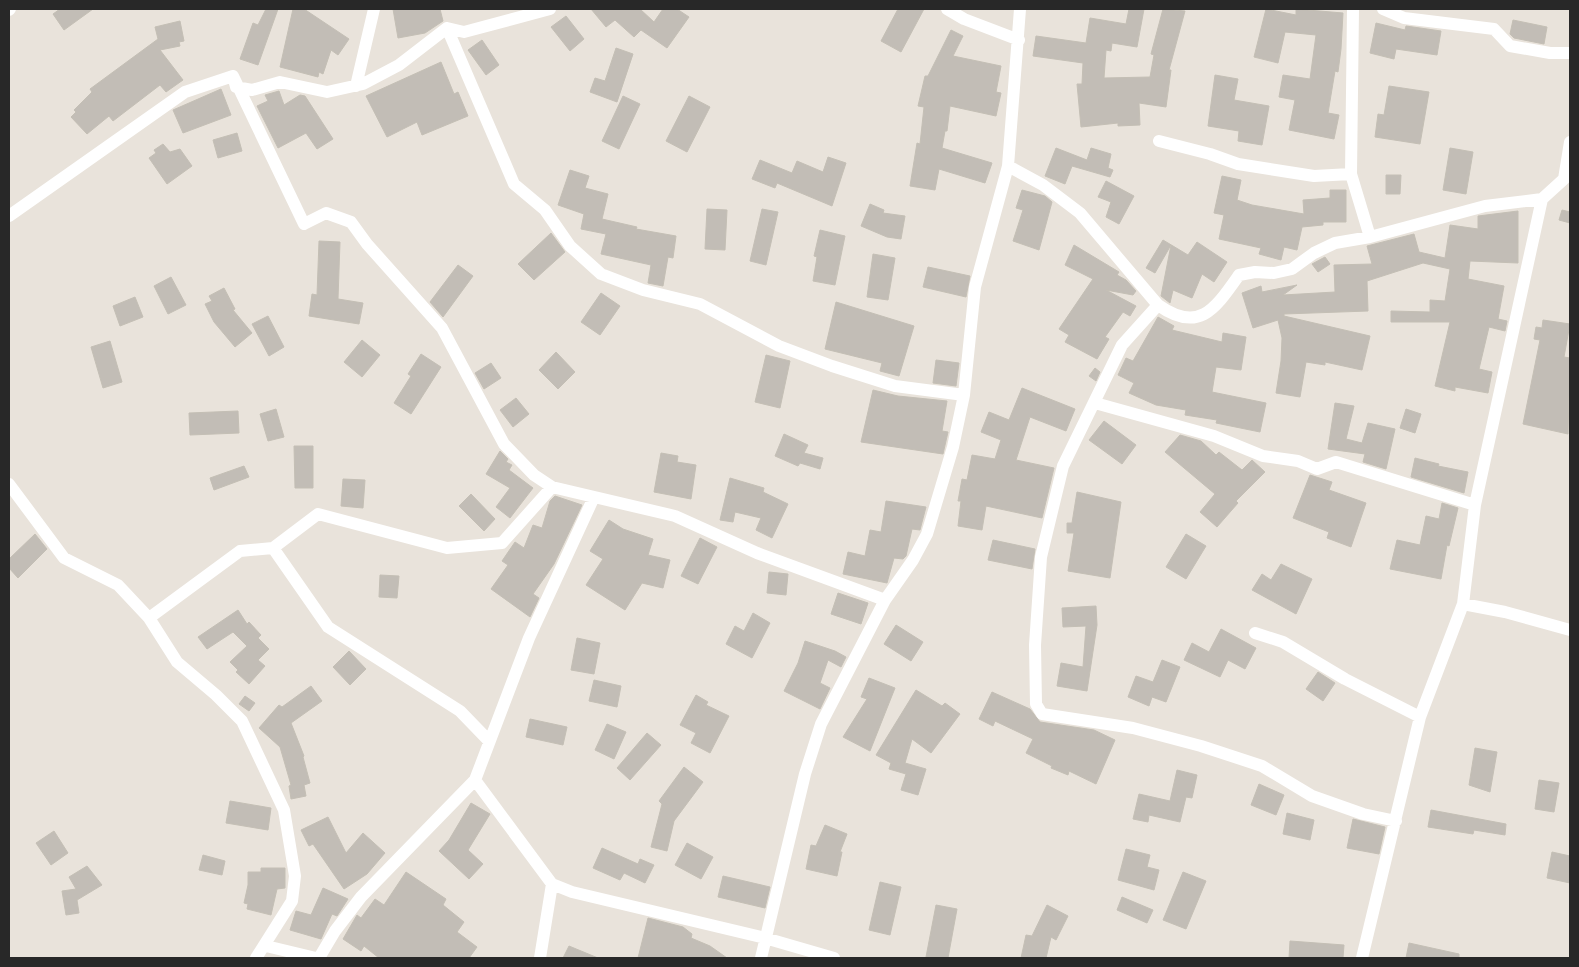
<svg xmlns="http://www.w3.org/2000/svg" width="1579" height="967" viewBox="0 0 1579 967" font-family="Quicksand,sans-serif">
<rect width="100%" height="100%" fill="#e9e3db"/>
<path fill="#c2bdb6" stroke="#c4bfb5" d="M60 9H93L64 30 53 14Z
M266 9H278L258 65 240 59 253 23 258 25Z
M293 9H304L349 39 338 55 331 50 323 74 319 72 318 77 280 67Z
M393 9H440L443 21 425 33 398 38Z
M591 9H640L654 22 663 9H677L689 17 667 48 641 30 634 37 615 20 606 27Z
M898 9H924L901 52 881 41Z
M1129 9H1144L1137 47 1112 43 1111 51 1106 50 1104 78 1150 77 1154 55 1151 54 1163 9 1185 11 1169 70H1171L1166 107 1139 103 1140 125 1118 126V123L1081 127 1077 84H1082L1083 63 1033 56 1036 36 1086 43 1090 18 1126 24Z
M1266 9 1296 15V9L1343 13 1341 49 1338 72 1335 71 1328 113 1339 115 1334 139 1289 130 1295 100 1279 97 1283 75 1310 79 1316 35 1285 32 1278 63 1254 57Z
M566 16 584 39 570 51 551 27Z
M1513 20 1547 27 1544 44 1514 38 1510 34Z
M180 21 184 41 179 42 180 46 160 50 183 80 166 92 160 85 113 121 109 116 87 134 71 117 76 112 74 110 92 92 90 89 158 39 155 27Z
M1376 23 1405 30 1406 26 1441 31 1437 55 1396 49 1394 59 1370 53Z
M951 30 963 36 953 56 1001 66 996 92 1001 93 996 116 950 106 947 131H945L942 148 992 163 985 183 939 169 935 190 910 186 917 143 920 144 924 107 918 106 925 76H928Z
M482 40 499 65 486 75 468 50Z
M616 48 633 54 617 102 590 92 595 78 605 81Z
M441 62 454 94 458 92 468 116 422 135 417 122 387 137 366 96Z
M1215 75 1238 79 1234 100 1269 106 1262 145 1238 141 1239 131 1208 126Z
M1389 86 1429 92 1420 144 1375 137 1378 114 1384 115Z
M221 89 231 115 183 133 173 110Z
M279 91 284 105 300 95 305 96 333 139 317 149 306 133 278 148 257 106 268 101 265 95Z
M623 96 640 104 619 149 602 141Z
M689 96 710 107 687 152 666 141Z
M237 133 242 151 218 158 213 140Z
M163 144 170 152 180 149 192 166 167 184 149 158 156 153 154 150Z
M1056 148 1087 160 1091 148 1111 154 1108 168 1113 170 1110 177 1072 166 1065 184 1045 176Z
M1450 148 1473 152 1466 194 1443 190Z
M828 157 846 163 832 206 777 183 775 188 752 179 760 160 792 173 797 161 823 172Z
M570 170 589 176 585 188 608 194 602 219 637 227 636 229 676 236 673 258 668 257 663 286 648 283 651 265 601 254 606 234 581 229 584 214 558 205Z
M1386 175H1401L1400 194H1386Z
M1222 176 1241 180 1237 200 1252 205 1304 214 1303 200 1330 198V190H1346V222H1323V225L1302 227 1297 250 1284 247 1281 260 1259 254 1261 248 1219 239 1224 215 1214 213Z
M1106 181 1134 196 1119 224 1106 217 1111 202 1098 197Z
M1022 190 1045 196 1052 202 1039 250 1013 241 1023 210 1016 208Z
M870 204 884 210 883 213 905 216 901 239 887 237 861 226Z
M707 209 727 210 725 250 705 249Z
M762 209 778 212 766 265 750 261Z
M1562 210 1570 212V223L1559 220Z
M1518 211V263L1470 261 1468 279 1504 286 1498 319 1507 321 1505 331 1489 327 1479 369 1492 372 1488 393 1455 387V391L1435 386 1450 322H1391V311L1430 312V300L1445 301 1450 269 1423 263 1367 281 1368 311 1284 314V316L1370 336 1362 370 1325 362V365L1306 362 1300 397 1276 393 1281 361 1282 338 1278 320 1253 328 1242 293 1261 286 1262 292 1297 285 1283 295 1335 292 1334 265 1372 264 1367 246 1414 234 1419 252 1445 258 1450 225 1478 229V216Z
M820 230 845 236 835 285 813 281 817 257 814 256Z
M551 233 565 252 534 280 518 264Z
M1163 240 1188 255 1197 242 1227 262 1214 282 1202 274 1192 298 1173 290 1170 303 1161 296 1171 245 1155 273 1146 268Z
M319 241 340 242 338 299 363 303 359 324 309 316 312 294 317 295Z
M1074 245 1119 272 1117 275 1126 280 1136 291 1133 295 1106 290 1136 306 1130 316 1123 312 1105 337 1109 339 1097 359 1065 342 1069 335 1059 329 1093 279 1065 265Z
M873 254 895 258 888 300 867 297Z
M1325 257 1330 264 1318 272 1312 264Z
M458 265 473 276 443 317 430 302Z
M928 267 970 276 966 297 923 287Z
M171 277 186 305 168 314 154 286Z
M224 288 235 309 233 310 252 333 235 347 214 322 205 304 212 301 209 296Z
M601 293 620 306 600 335 581 322Z
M135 297 143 317 120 326 113 306Z
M836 302 914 326 899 376 880 371 882 363 825 349Z
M268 316 284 347 269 356 252 324Z
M1158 317 1174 326 1172 330 1222 342 1223 333 1246 337 1241 370 1216 367 1212 392 1266 403 1260 432 1216 423 1217 420 1185 415 1186 410 1156 405 1129 393 1134 383 1118 375 1126 358 1133 361Z
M1543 320 1570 324 1564 357 1570 358 1568 434 1523 424 1540 340 1534 339 1536 327 1542 328Z
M362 340 380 355 362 377 344 362Z
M110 341 122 382 103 388 91 347Z
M556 352 575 372 558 389 539 370Z
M421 354 441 367 411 414 394 403 411 376 408 374Z
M766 355 790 361 780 408 755 402Z
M936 360 959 363 956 386 933 383Z
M491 363 501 378 484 389 475 373Z
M1095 368 1100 372 1096 381 1089 376Z
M1022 388 1075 409 1066 431 1030 417 1016 460 1054 468 1042 518 986 506 982 530 958 526 961 501H958L962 479 967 480 972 455 995 459 1001 440 981 432 989 412 1009 420Z
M873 390 898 396 947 401 942 431 948 432 943 454 861 442Z
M516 398 529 414 513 427 500 410Z
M1335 403 1354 406 1346 439 1362 443 1368 423 1395 429 1386 469 1363 462 1365 454 1328 449Z
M276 409 284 437 268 441 260 414Z
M1406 409 1421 414 1415 433 1400 428Z
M238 411 239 433 190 435 189 413Z
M1104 421 1136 445 1122 464 1089 440Z
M784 434 808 445 804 453 823 458 820 469 800 463 798 466 775 456Z
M1180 435 1201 441 1216 455 1219 452 1242 470 1252 460 1265 472 1236 501 1238 503 1217 527 1200 512 1215 494 1165 452Z
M294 446H313V488H295Z
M500 451 508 459 506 462 512 465 509 470 533 488 510 518 496 507 510 488 486 474Z
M661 453 678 456 677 462 696 465 691 499 654 492Z
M1415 458 1439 464 1438 466 1468 472 1464 493 1411 477Z
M244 466 249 477 214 490 210 478Z
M1310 475 1332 482 1329 490 1366 503 1351 547 1327 538 1329 532 1293 518Z
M730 478 764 488 763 492 788 504 772 538 756 530 761 518 735 512 733 522 720 520Z
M343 479 365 480 363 508 341 506Z
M1077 492 1121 502 1110 578 1068 571 1074 533H1067V523H1072Z
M471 494 495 519 484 531 459 506Z
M555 496 582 505 554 564 533 594 539 598 530 617 491 589 508 565 502 561 515 542 524 548 533 525 542 528 550 501Z
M886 501 926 507 920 530 912 529 906 556 903 559 894 558 887 583 843 574 848 552 865 556 870 530 881 532Z
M1442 503 1458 508 1449 546 1447 545 1441 579 1390 569 1397 540 1420 545 1426 516 1439 519Z
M609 520 623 529 653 539 648 555 670 560 663 588 642 583 625 610 586 585 603 559 590 551Z
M35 534 47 549 18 578 9 568V559Z
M1186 534 1206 546 1186 579 1166 567Z
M700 538 717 547 698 584 681 576Z
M993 540 1035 549 1032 569 988 560Z
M1281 564 1312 579 1296 614 1252 590 1262 574 1271 580Z
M769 572 788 574 786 595 767 593Z
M380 575 399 576 397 598 379 597Z
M838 593 868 603 861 624 831 614Z
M1096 606 1097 625 1087 691 1057 686 1061 663 1083 667 1086 626 1063 627 1062 608Z
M238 610 247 624 249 622 261 635 258 638 269 649 258 660 265 666 249 684 236 672 238 670 230 662 247 646 233 632 207 649 198 637Z
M753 613 770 623 752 658 726 644 735 626 744 631Z
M896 625 923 642 911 661 884 644Z
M1221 629 1256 648 1245 669 1228 660 1220 677 1184 660 1192 643 1209 652Z
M577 638 600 643 594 674 571 670Z
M805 641 835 651 846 657 841 667 828 660 820 683 830 688 820 709 784 691 798 663Z
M349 651 366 669 350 685 333 667Z
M1162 660 1180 667 1166 702 1152 697 1149 706 1128 697 1136 676 1153 682Z
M1318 672 1335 683 1323 701 1306 689Z
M869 678 895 688 870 751 843 737 867 699 861 697Z
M594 680 621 686 617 707 589 701Z
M311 686 322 701 291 723 304 756 303 757 310 783 304 785 306 796 291 799 289 786 291 785 280 747 259 728 279 705 282 707Z
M916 690 942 706 945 703 960 714 931 753 912 739 905 763 926 769 918 795 901 790 906 774 889 769 891 763 876 755Z
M992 692 1030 709 1040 722 1094 730 1115 740 1096 784 1069 771 1068 775 1051 768 1052 766 1026 753 1033 739 995 721 993 726 979 719Z
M696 695 708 702 706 705 729 716 710 753 691 743 696 733 680 725Z
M245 696 255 703 249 711 239 704Z
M530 719 567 727 563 745 526 737Z
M607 724 626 732 614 759 595 750Z
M647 733 661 745 630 780 617 768Z
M1475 748 1497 752 1490 792 1469 785Z
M684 767 703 782 674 821 667 851 651 847 662 804 659 801Z
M1177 770 1197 775 1192 798 1186 797 1180 822 1149 815 1148 822 1133 819 1139 794 1170 801Z
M1539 780 1559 783 1554 812 1535 809Z
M1259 784 1284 795 1276 815 1251 805Z
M230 801 271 808 268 830 226 823Z
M471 803 490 814 468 850 483 864 469 879 439 851 449 840Z
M1431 810 1506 824 1505 835 1474 830 1473 834 1428 827Z
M1287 813 1314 820 1310 840 1283 834Z
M328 817 346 853 363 833 385 853 367 874 344 889 313 844 309 846 301 830Z
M1353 819 1385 827 1379 854 1347 848Z
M825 825 847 834 840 852H842L837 876 806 869 811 845 816 846Z
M54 831 68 853 51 865 36 843Z
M687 843 713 857 701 879 675 865Z
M602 848 638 864 640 859 654 865 645 883 624 873 620 880 593 868Z
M1126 849 1150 855 1147 867 1159 870 1154 890 1118 880Z
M1552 852 1570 856V883L1547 878Z
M203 855 225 861 222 875 199 870Z
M87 866 102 885 77 900 79 913 66 915 62 891 76 889 69 877Z
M261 868H285V888L277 889 271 915 247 909 248 904 244 903 248 885V872H261Z
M406 872 446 899 443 905 464 922 457 932 477 947 469 958H379L364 946 361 951 343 939 357 915 361 918 375 899 384 905Z
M1183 872 1206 881 1186 929 1163 920Z
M723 876 770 887 765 908 718 897Z
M880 882 901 887 890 935 869 930Z
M323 888 348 899 337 916 332 914 321 939 290 930 296 911 311 915Z
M1122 897 1153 910 1147 923 1117 910Z
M936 905 957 909 948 958 926 957Z
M1047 905 1068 916 1056 940 1051 937 1046 958H1021L1026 935 1032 936Z
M648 918 683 927 692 934 691 938 710 946 727 958H638Z
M1290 941 1344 945 1343 958H1289Z
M1409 943 1459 954V958H1406Z
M569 946 598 958H563Z"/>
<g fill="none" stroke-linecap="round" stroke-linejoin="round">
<path stroke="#fff" stroke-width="12" d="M947 9 964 19 1019 40
M1353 9 1351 174 1370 237
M1383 9 1404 18 1494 29 1510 46 1550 53H1570
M9 10 10 9
M447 28 514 184 545 210 570 246 601 274 643 290 700 304 779 346 832 366 895 386 964 395
M233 76 304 224 326 213 351 222 367 244 442 328 504 444 534 475 552 487 675 516 757 553 885 600
M356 86 374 9
M1159 141 1210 154 1238 164 1314 176 1351 174
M1008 166 1043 185 1080 213 1158 305C1199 334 1215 309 1239 275L1255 272 1274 273 1292 269 1314 253 1335 243 1370 237 1485 206 1542 199
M9 216 185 92 233 76 236 87 252 90 280 82 327 92 363 84 399 65 447 28 464 32 550 9
M1158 305 1122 345 1063 466 1041 557 1035 645 1036 704 1042 714 1133 728 1201 746 1262 766 1312 796 1363 814 1396 821
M1095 403 1214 436 1263 456 1298 461 1317 469 1336 462 1475 505
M9 484 64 558 118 585 149 618 177 662 216 695 242 721 284 810 295 876 292 901 256 958
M273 548 318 514 447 548 502 543 552 487
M1463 604 1505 612 1570 630
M149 618 240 551 273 548 328 627 460 711 489 741
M1255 633 1283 642 1345 679 1420 717
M475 780 552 884 572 892 765 938 834 958
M266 946 316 958
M319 958 335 931 361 897 475 780 529 638 594 497
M540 958 552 884
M761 958 805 774 821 724 885 600 913 560 927 534 953 447 964 395 975 287 1008 166 1020 9
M1362 958 1420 717 1463 604 1475 505 1542 199 1564 179 1570 142"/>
</g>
<rect width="1579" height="967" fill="none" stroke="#282828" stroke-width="20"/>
</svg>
